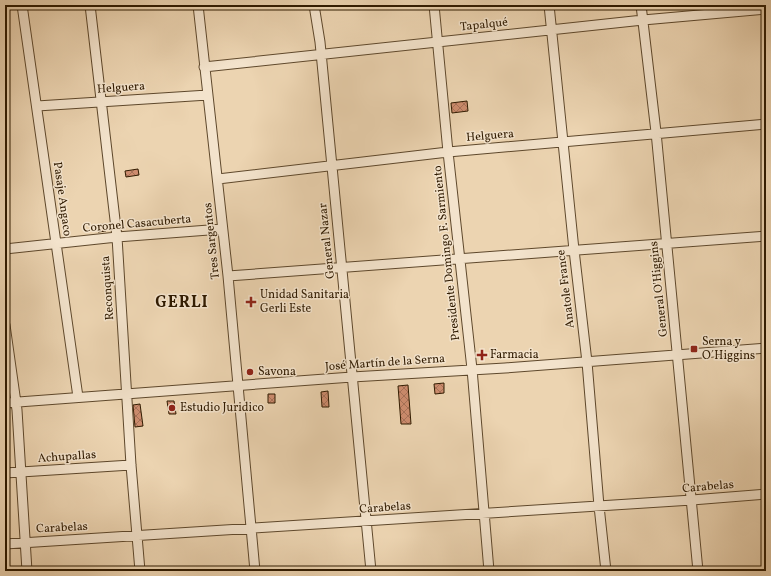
<svg xmlns="http://www.w3.org/2000/svg" width="771" height="576" viewBox="0 0 771 576" font-family="Vollkorn,serif">
<defs>
<pattern id="building-cross-hatch" width="8" height="8" patternUnits="userSpaceOnUse"><rect width="8" height="8" fill="#ce8d6f"/><path d="M0 0l8 8M0 8l8-8" fill="none" stroke="#a87259"/></pattern>
</defs>
<rect width="100%" height="100%" fill="#ecd4b1"/>
<filter id="stains"><feTurbulence type="fractalNoise" baseFrequency=".005" numOctaves="4"/><feColorMatrix values="0 0 0 0 .2 0 0 0 0 .09 0 0 0 0 .02 0 0 0 .5 -.17"/></filter>
<radialGradient id="worn" r=".72"><stop offset=".6" stop-color="#630" stop-opacity="0"/><stop offset="1" stop-color="#630" stop-opacity=".3"/></radialGradient>
<path fill="url(#building-cross-hatch)" stroke="#2f1a00" d="M467 101 468 111 452 113 451 103Z
M138 169 139 175 126 177 125 171Z
M105 224 106 231 98 232 97 225Z
M444 383V393L435 394 434 384Z
M408 385 411 424H401L398 386Z
M328 391 329 407H322L321 392Z
M268 394H275V403H268Z
M167 401H174L176 414H169Z
M140 404 143 426 135 427 133 405Z"/>
<g fill="none" stroke-linecap="round" stroke-linejoin="round">
<defs>
<path id="minor" d="M22 5 78 397
M90 5 117 237 131 465 140 571
M198 5 228 276 255 571
M314 5 320 42 371 571
M434 5 448 152 472 369 489 571
M549 5 574 250 587 362 599 506 606 571
M641 5 656 132 698 571
M204 67 643 20 766 9
M37 106 208 95
M218 179 448 152 766 124
M5 249 117 237 222 229
M228 276 766 236
M5 325 17 410 27 571
M5 403 352 377 505 368 766 348
M5 473 131 465
M5 544 692 500 766 494"/>
</defs>
<use href="#minor" stroke="#5e482c" stroke-width="11"/>
<use href="#minor" stroke="#f3e3cc" stroke-width="9"/>
</g>
<g fill="#8f2418" stroke="#f3e3cc" stroke-width="1.5">
<path d="M249 296h4v4h4v4h-4v4h-4v-4h-4v-4h4z"/>
<rect x="690" y="345" width="8" height="8" rx="2"/>
<path d="M480 349h4v4h4v4h-4v4h-4v-4h-4v-4h4z"/>
<circle cx="250" cy="372" r="4"/>
<circle cx="172" cy="408" r="4"/>
</g>
<g text-anchor="middle" dominant-baseline="central" stroke-width="3" stroke-linejoin="round" paint-order="stroke">
<g font-size="12" fill="#2f1a00" stroke="#f3e3cc">
<text transform="translate(484 25) rotate(-6)">Tapalqué</text>
<text transform="translate(121 88) rotate(-4)">Helguera</text>
<text transform="translate(490 136) rotate(-5)">Helguera</text>
<text transform="translate(62 199) rotate(82)">Pasaje Angaco</text>
<text transform="translate(137 224) rotate(-5)">Coronel Casacuberta</text>
<text transform="translate(212 241) rotate(-96)">Tres Sargentos</text>
<text transform="translate(327 241) rotate(-96)">General Nazar</text>
<text transform="translate(447 253) rotate(-96)">Presidente Domingo F. Sarmiento</text>
<text transform="translate(108 288) rotate(-94)">Reconquista</text>
<text transform="translate(566 289) rotate(-97)">Anatole France</text>
<text transform="translate(659 289) rotate(-96)">General O'Higgins</text>
<text transform="translate(385 363) rotate(-4)">José Martín de la Serna</text>
<text transform="translate(67 457) rotate(-4)">Achupallas</text>
<text transform="translate(708 487) rotate(-5)">Carabelas</text>
<text transform="translate(385 508) rotate(-4)">Carabelas</text>
<text transform="translate(62 528) rotate(-3)">Carabelas</text>
</g>
<g font-size="12" fill="#2f1a00" stroke="#f3e3cc" text-anchor="start">
<text x="260" y="295">Unidad Sanitaria<tspan x="260" dy="14">Gerli Este</tspan></text>
<text x="702" y="342">Serna y<tspan x="702" dy="14">O´Higgins</tspan></text>
<text x="490" y="355">Farmacia</text>
<text x="258" y="372">Savona</text>
<text x="180" y="408">Estudio Juridico</text>
</g>
<g font-size="16" font-weight="bold" letter-spacing="1" fill="#2f1a00" stroke="#f3e3cc">
<text x="182" y="303">GERLI</text>
</g>
</g>
<rect width="771" height="576" fill="none" stroke="#ecd4b1" stroke-width="20"/>
<rect x="6" y="6" width="759" height="564" fill="none" stroke="#2f1a00" stroke-width="2"/>
<rect x="10" y="10" width="751" height="556" fill="none" stroke="#2f1a00"/>
<rect width="100%" height="100%" filter="url(#stains)"/>
<rect width="100%" height="100%" fill="url(#worn)"/>
</svg>
